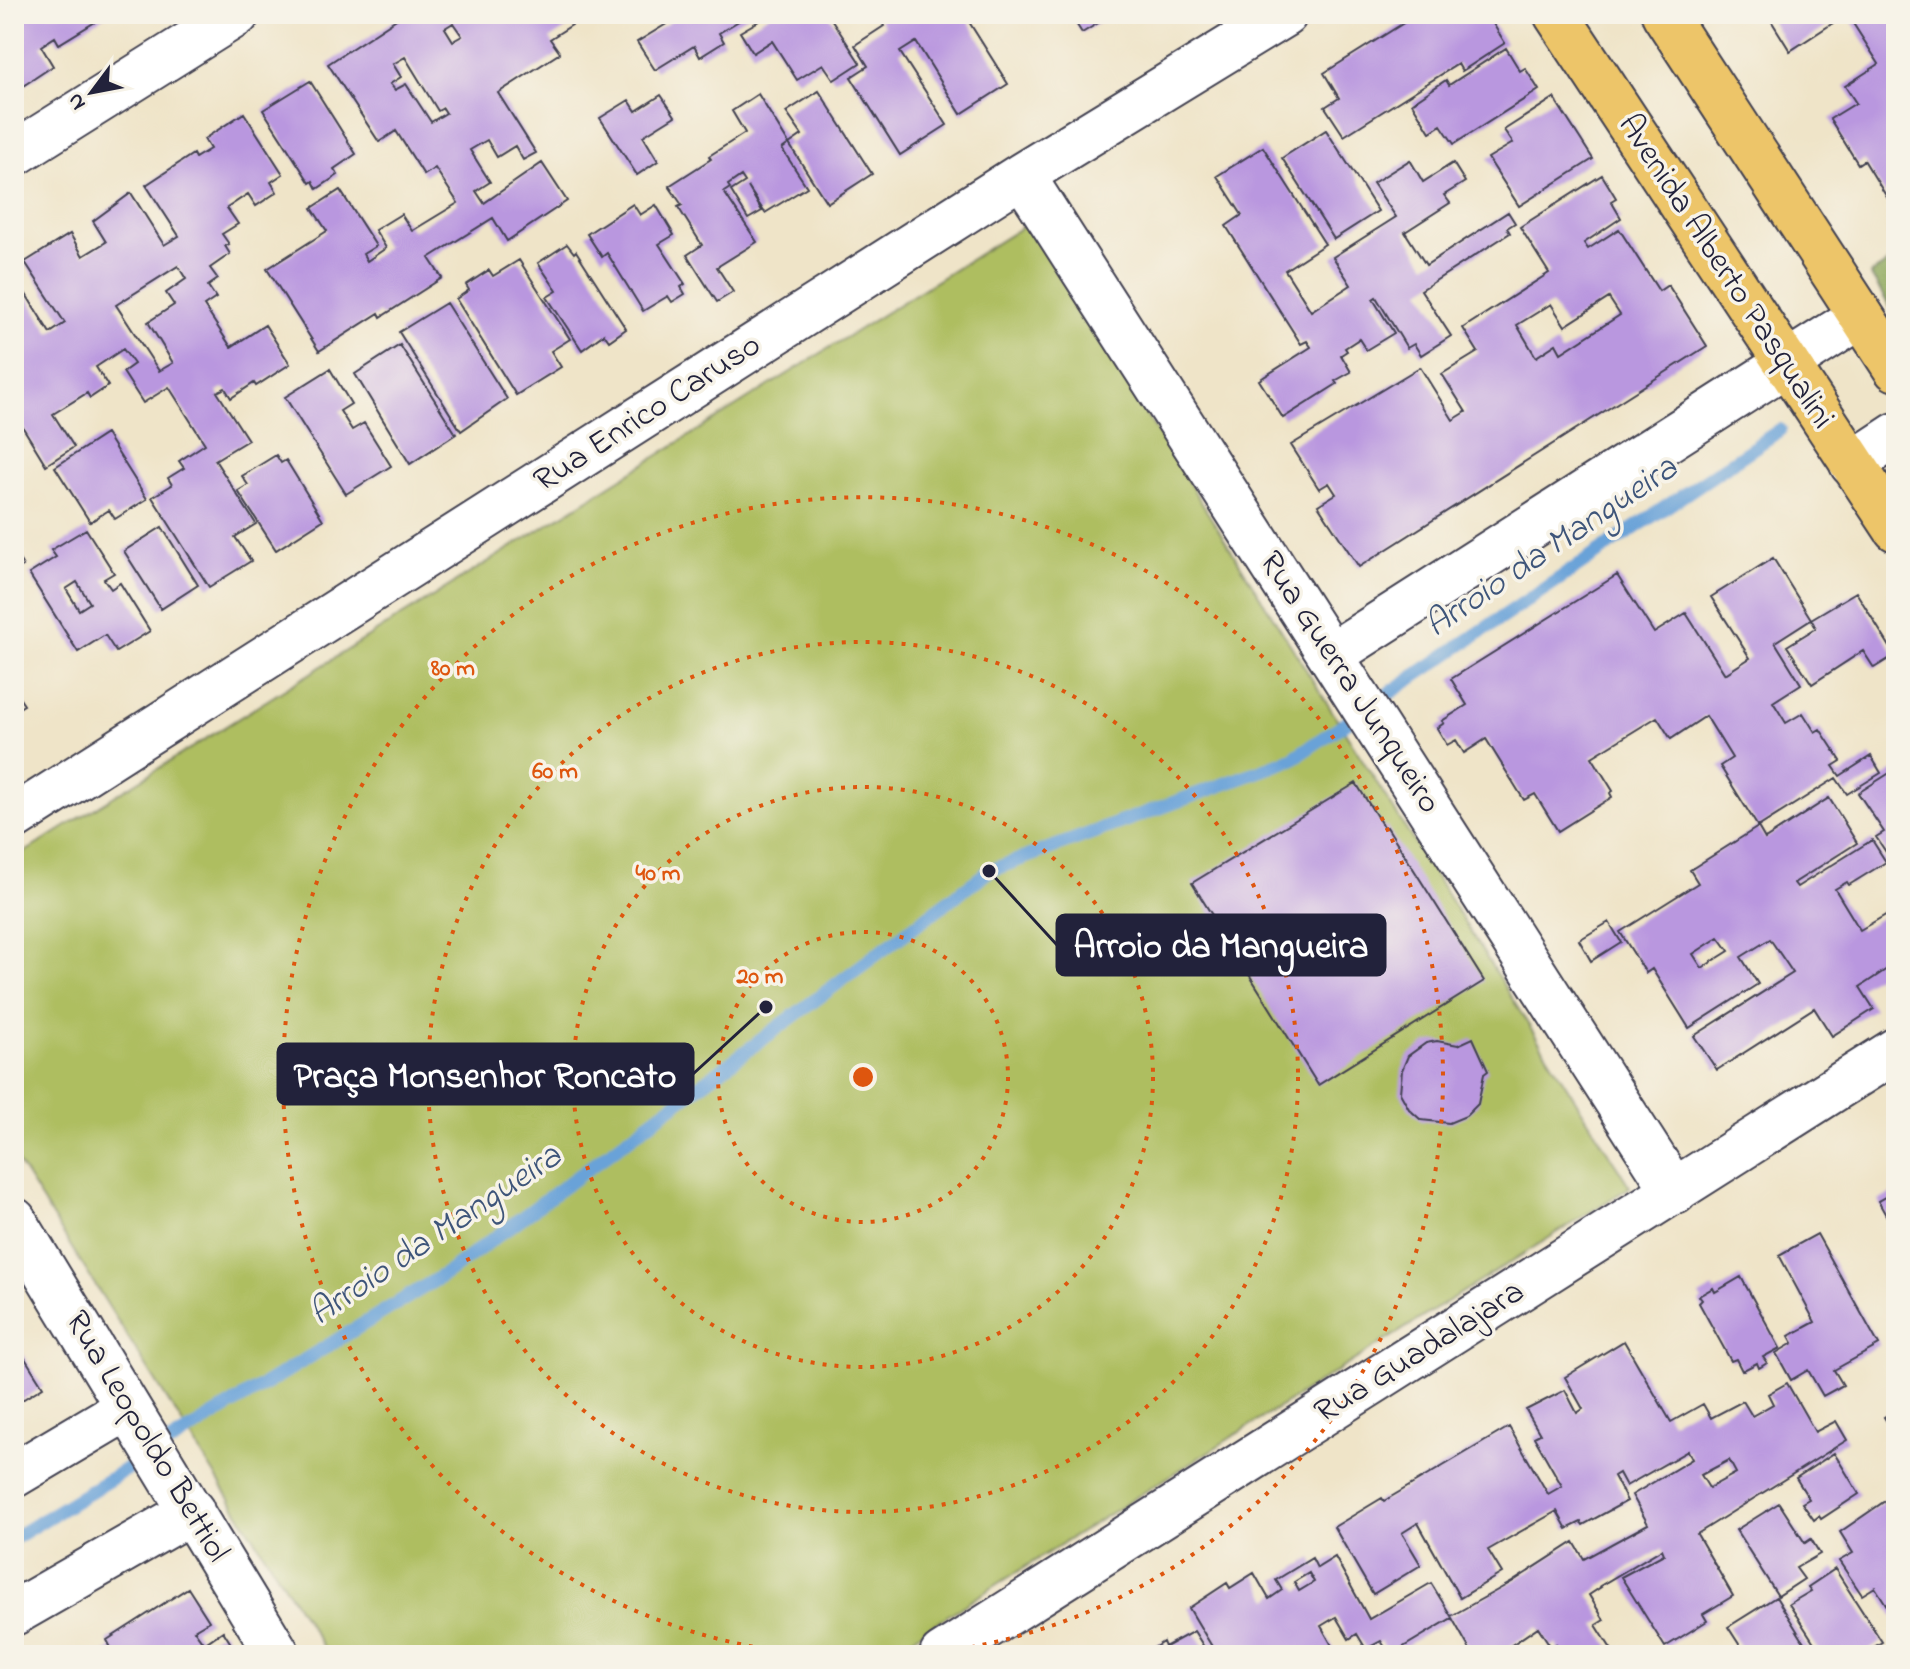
<svg xmlns="http://www.w3.org/2000/svg" width="1910" height="1669" viewBox="0 0 1910 1669" font-family="'Indie Flower',sans-serif">
<rect width="100%" height="100%" fill="#f7f3e8"/>
<filter id="ink" filterUnits="userSpaceOnUse"><feTurbulence type="fractalNoise" baseFrequency=".0125" numOctaves="2"/><feDisplacementMap in="SourceGraphic" scale="16" xChannelSelector="R" yChannelSelector="G"/><feConvolveMatrix kernelMatrix="1 2 1 2 8 2 1 2 1" color-interpolation-filters="sRGB"/></filter>
<filter id="wash" filterUnits="userSpaceOnUse"><feTurbulence type="fractalNoise" baseFrequency=".006" numOctaves="4" result="noise"/><feDisplacementMap in="SourceGraphic" scale="32" xChannelSelector="R" yChannelSelector="G"/><feGaussianBlur stdDeviation="1.8" result="paint"/><feColorMatrix in="noise" values="0 0 0 0 0 0 0 0 0 0 0 0 0 0 0 0 0 1.4 0 .05"/><feComposite in="paint" operator="in"/></filter>
<g filter="url(#wash)">
<rect width="100%" height="100%" fill="#efe4c8"/>
<path fill="#aebe61" stroke="#68704e" stroke-width="2" d="M1027 224 1630 1187 885 1655H328L14 1156V859Z"/>
<path fill="#8aa557" stroke="#566449" stroke-width="2" d="M1896 258V317L1870 274Z"/>
<g fill="none" stroke-linecap="round" stroke-linejoin="round">
<path stroke="#69a2d8" stroke-width="14" d="M14 1538 450 1271 989 871 1292 759 1780 430"/>
</g>
<g id="blocks">
<path fill="#b997df" fill-rule="evenodd" d="M14 14H108L59 44 55 37 41 46 53 66 14 92Z
M404 14H448L451 19 457 14H589L550 39 560 53 498 93 536 153 523 160 515 146 497 157 487 140 470 150 490 182 476 191 484 203 542 163 567 201 507 241 493 218 429 258 442 278 381 317 379 313 319 351 267 269 327 231 312 208 340 190 376 246 363 254 367 261 386 248 375 230 401 214 412 231 458 203 435 168 424 175 396 131 379 142 328 64ZM453 23 462 36 453 41 445 28ZM405 57 438 111 443 108 446 113 431 122 406 84 395 90 390 84 401 77 393 64Z
M683 14H750L719 33 724 42 700 57 694 46 655 70 637 42Z
M771 14H828L860 63 834 80 823 64 797 80 772 41 753 53 740 32Z
M877 14H964L1008 84 961 114 916 42 900 52 947 125 900 155 851 77 868 66 855 45 884 26Z
M1070 14H1113L1082 33Z
M1418 14H1487L1505 43 1462 71 1458 64 1344 136 1325 107 1339 98 1324 73Z
M1767 14H1827L1833 23 1790 51Z
M1847 14H1896V123L1888 128 1896 141V212L1864 160 1858 164 1830 119 1856 103 1845 86 1879 64Z
M1506 48 1520 71 1525 68 1539 90 1454 144 1441 125 1430 132 1412 103 1446 80 1449 85Z
M310 81 356 154 334 169 338 175 317 189 313 181 310 183 263 110Z
M819 91 872 174 827 203 789 144 782 149 807 187 765 213 748 187 762 211 748 219 731 191 745 182 741 176 728 185 730 188 724 192 757 242 717 267 733 292 717 302 687 255 702 245 678 207 682 205 669 186 711 159 709 156 745 133 732 111 758 94 789 144 802 135 786 112Z
M661 95 675 116 643 136 658 161 637 175 600 118 629 100 636 111Z
M1554 98 1593 159 1519 206 1488 158 1513 143 1504 130Z
M244 113 283 174 271 182 277 192 256 206 248 194 227 208 238 224 222 234 229 244 225 246 230 254 210 268 218 279 208 286 216 298 204 306 231 347 265 325 290 364 256 386 254 383 231 398 225 388 217 392 248 440 215 460 256 524 235 537 251 561 209 587 152 497 172 485 168 478 184 468 179 461 205 444 169 387 143 403 123 372 134 364 123 349 96 367 108 386 90 398 87 393 53 414 74 447 46 465 14 413V275L50 333 65 323 25 262 70 234 83 256 106 242 93 221 131 193 164 245 179 236 146 185 193 154 195 158 210 149 204 139ZM178 266 186 279 166 293 174 305 148 322 173 363 159 371 116 305Z
M1326 130 1378 211 1334 239 1282 158Z
M1263 147 1325 244 1285 270 1311 311 1351 285 1333 257 1396 217 1373 183 1410 160 1423 182 1453 163 1465 182 1444 195 1450 203 1405 232 1426 265 1508 212 1515 223 1507 228 1510 233 1421 290 1451 336 1421 355 1414 344 1407 348 1376 297 1373 299 1394 333 1366 350 1359 339 1345 348 1347 351 1341 355 1351 372 1335 381 1337 384 1283 418 1259 380 1311 347 1307 341 1301 344 1226 226 1242 215 1217 176Z
M1602 175 1616 198 1611 201 1621 218 1584 243 1588 249 1619 229 1659 291 1668 285 1707 346 1359 567 1318 505 1336 494 1329 483 1319 489 1291 445 1420 367 1453 420 1466 412 1442 374 1478 352 1463 328 1549 273 1520 227ZM1609 298 1620 315 1561 353 1556 344 1536 357 1517 325 1551 304 1565 326Z
M633 204 640 215 656 205 674 235 659 244 685 284 681 287 685 294 672 302 668 296 643 311 607 253 602 257 587 234Z
M567 244 574 253 576 251 626 329 609 341 604 334 582 350 547 297 557 291 538 263Z
M519 260 570 339 551 351 561 367 516 395 456 299 469 290 466 285 489 270 493 276Z
M446 303 507 399 461 431 399 332Z
M400 345 456 434 410 464 355 374Z
M330 369 351 404 340 411 352 430 364 423 391 466 346 494 285 397Z
M106 434 147 499 115 519 109 510 90 522 55 467Z
M276 455 281 463 286 460 323 520 276 550 238 491 248 485 242 476Z
M162 527 198 585 161 609 124 551Z
M86 529 114 573 104 579 111 589 120 583 150 631 116 652 105 635 78 652 29 574 56 557 51 550ZM77 582 90 603 79 610 66 589Z
M14 551 23 566 14 571Z
M1773 558 1811 619 1856 592 1895 655 1874 668 1863 651 1812 684 1787 646 1816 628 1811 619 1775 642 1801 684 1773 702 1786 723 1803 713 1815 732 1820 729 1841 761 1833 766 1840 776 1871 756 1881 773 1847 794 1836 778 1758 827 1765 839 1829 798 1857 843 1794 883 1797 887 1872 840 1886 862 1849 885 1847 882 1835 889 1860 930 1896 909V963L1860 987 1874 1009 1832 1036 1814 1008 1717 1070 1694 1036 1793 973 1770 939 1741 957 1758 984 1689 1028 1652 969 1646 973 1620 932 1698 883 1690 870 1758 827 1720 766 1732 758 1706 716 1671 739 1657 717 1592 757 1613 791 1610 793 1612 797 1558 831 1535 794 1524 800 1486 739 1464 753 1456 740 1447 745 1437 728 1444 723 1442 721 1467 705 1451 679 1617 575 1654 633 1686 613 1725 674 1750 658 1711 597ZM1719 937 1729 951 1702 968 1693 954Z
M14 690 24 705 14 711Z
M1896 769V825L1893 826 1896 831V854L1890 858 1876 837 1884 832 1858 793Z
M1356 783 1384 828 1387 827 1484 981 1318 1085 1192 883Z
M1609 922 1621 942 1591 961 1579 940Z
M1473 1038 1488 1071 1484 1074 1478 1104 1466 1116 1449 1123 1421 1120 1409 1109 1400 1093 1402 1070 1408 1056 1426 1043 1437 1041 1458 1045Z
M1896 1191V1233L1878 1201Z
M1817 1234 1879 1345 1834 1370 1843 1385 1823 1396 1808 1370 1791 1380 1776 1353 1793 1343 1789 1336 1815 1322 1779 1255Z
M1741 1277 1780 1348 1763 1357 1767 1363 1759 1368 1757 1363 1742 1371 1736 1359 1731 1361 1699 1303 1702 1300 1699 1296 1713 1288 1715 1292Z
M1624 1341 1671 1422 1703 1404 1711 1418 1743 1401 1752 1416 1773 1404 1768 1394 1787 1383 1815 1432 1836 1421 1847 1440 1697 1534 1733 1596 1703 1614 1707 1621 1665 1647 1621 1577 1664 1554 1662 1549 1600 1586 1601 1587 1589 1595 1604 1620 1596 1625 1615 1655H1562L1556 1644 1551 1647 1538 1627 1497 1655H1473L1452 1618 1390 1655 1381 1641 1366 1649 1357 1634 1349 1639 1336 1617 1321 1626 1334 1649 1324 1655H1217L1189 1608 1227 1583 1230 1588 1254 1573 1269 1599 1282 1590 1276 1580 1312 1558 1317 1568 1335 1557 1369 1619 1431 1583 1451 1616 1512 1582 1574 1542 1584 1559 1648 1524 1632 1495 1692 1459 1688 1451 1626 1486 1619 1473 1614 1476 1627 1501 1583 1525 1581 1522 1567 1529 1557 1511 1488 1550 1502 1573 1460 1598 1418 1523 1402 1533 1421 1565 1373 1594 1334 1527 1382 1498 1384 1501 1509 1427 1548 1494 1562 1486 1534 1437 1540 1434 1526 1410 1565 1390 1577 1413 1583 1409 1565 1377ZM1729 1460 1736 1473 1709 1488 1701 1475ZM1309 1573 1314 1582 1299 1591 1294 1582Z
M16 1344 43 1387 14 1405V1345Z
M1896 1409V1436L1884 1417Z
M1834 1453 1859 1494 1821 1519 1819 1516 1814 1520 1802 1503 1809 1499 1796 1478Z
M1885 1501 1889 1508 1896 1503V1620L1875 1587 1862 1595 1839 1561 1853 1553 1840 1532Z
M1779 1503 1805 1543 1811 1539 1820 1554 1796 1568 1804 1579 1778 1596 1736 1530Z
M1835 1569 1882 1642 1861 1655H1822L1789 1604 1811 1591 1808 1587Z
M188 1588 209 1621 194 1630 204 1644 223 1631 238 1655H100L111 1648 107 1640Z
M1776 1597 1812 1655H1746L1728 1627Z
M1194 1631 1209 1655H1152L1149 1651 1163 1642 1165 1647Z"/>
</g>
</g>
<g filter="url(#ink)">
<use href="#blocks" fill-opacity="0" stroke="#413f50" stroke-width="2"/>
<g fill="none" stroke-linecap="round" stroke-linejoin="round">
<defs>
<path id="minor" d="M14 154 237 14
M1022 175 1675 1192
M1852 464 1896 435
M1331 655 1861 316
M14 818 1022 175 1285 14
M14 1220 278 1655
M14 1475 127 1408
M14 1613 192 1511
M942 1655 1896 1050"/>
<path id="major" d="M1556 14 1896 529
M1664 14 1896 369"/>
</defs>
<use href="#minor" stroke="#413f50" stroke-width="48"/>
<use href="#major" stroke="#413f50" stroke-width="48"/>
<use href="#minor" stroke="#fff" stroke-width="44"/>
<use href="#major" stroke="#edc569" stroke-width="44"/>
</g>
</g>
<g fill="none" stroke="#de560e" stroke-width="4" stroke-dasharray="4 8">
<circle cx="863" cy="1077" r="145"/>
<circle cx="863" cy="1077" r="290"/>
<circle cx="863" cy="1077" r="435"/>
<path d="M812 1655A580 580 0 1 1 914 1655"/>
</g>
<g text-anchor="middle" dominant-baseline="central" stroke-width="7" stroke-linejoin="round" paint-order="stroke">
<g font-size="34" fill="#22223b" stroke="#f7f3e8">
<text transform="translate(1725 272) rotate(57)">Avenida Alberto Pasqualini</text>
<text transform="translate(648 414) rotate(-33)">Rua Enrico Caruso</text>
<text transform="translate(1349 683) rotate(57)">Rua Guerra Junqueiro</text>
<text transform="translate(1420 1353) rotate(-32)">Rua Guadalajara</text>
<text transform="translate(146 1437) rotate(59)">Rua Leopoldo Bettiol</text>
</g>
<g font-size="36" font-style="italic" fill="#3e557a" stroke="#f7f3e8">
<text transform="translate(1552 548) rotate(-34)">Arroio da Mangueira</text>
<text transform="translate(436 1236) rotate(-34)">Arroio da Mangueira</text>
</g>
</g>
<circle cx="863" cy="1077" r="12" fill="#de560e" stroke="#f7f3e8" stroke-width="4"/>
<g font-size="24" text-anchor="middle" font-weight="bold" fill="#de560e" stroke="#f7f3e8" stroke-width="7" stroke-linejoin="round" paint-order="stroke">
<text x="453" y="675">80 m</text>
<text x="555" y="778">60 m</text>
<text x="658" y="880">40 m</text>
<text x="760" y="983">20 m</text>
</g>
<path fill="none" stroke="#22223b" stroke-width="3" d="M989 871L1057 945M766 1007L693 1074"/>
<g fill="#22223b" stroke="#f7f3e8" stroke-width="3">
<circle cx="989" cy="871" r="8"/>
<circle cx="766" cy="1007" r="8"/>
</g>
<g fill="#22223b" stroke="#22223b" stroke-width="3">
<rect x="1057" y="915" width="328" height="60" rx="8"/>
<rect x="278" y="1044" width="415" height="60" rx="8"/>
</g>
<g font-size="36" text-anchor="middle" font-weight="bold" fill="#fff">
<text x="1221" y="957">Arroio da Mangueira</text>
<text x="485" y="1087">Praça Monsenhor Roncato</text>
</g>
<rect width="1910" height="1669" fill="none" stroke="#f7f3e8" stroke-width="48"/>
<g transform="translate(92 92) rotate(238)" stroke="#f7f3e8" stroke-width="6" paint-order="stroke">
<path d="M0-6L14 30L0 20L-14 30Z" fill="#22223b"/>
<text y="-12" font-size="22" font-weight="bold" text-anchor="middle" fill="#22223b">N</text>
</g>
</svg>
